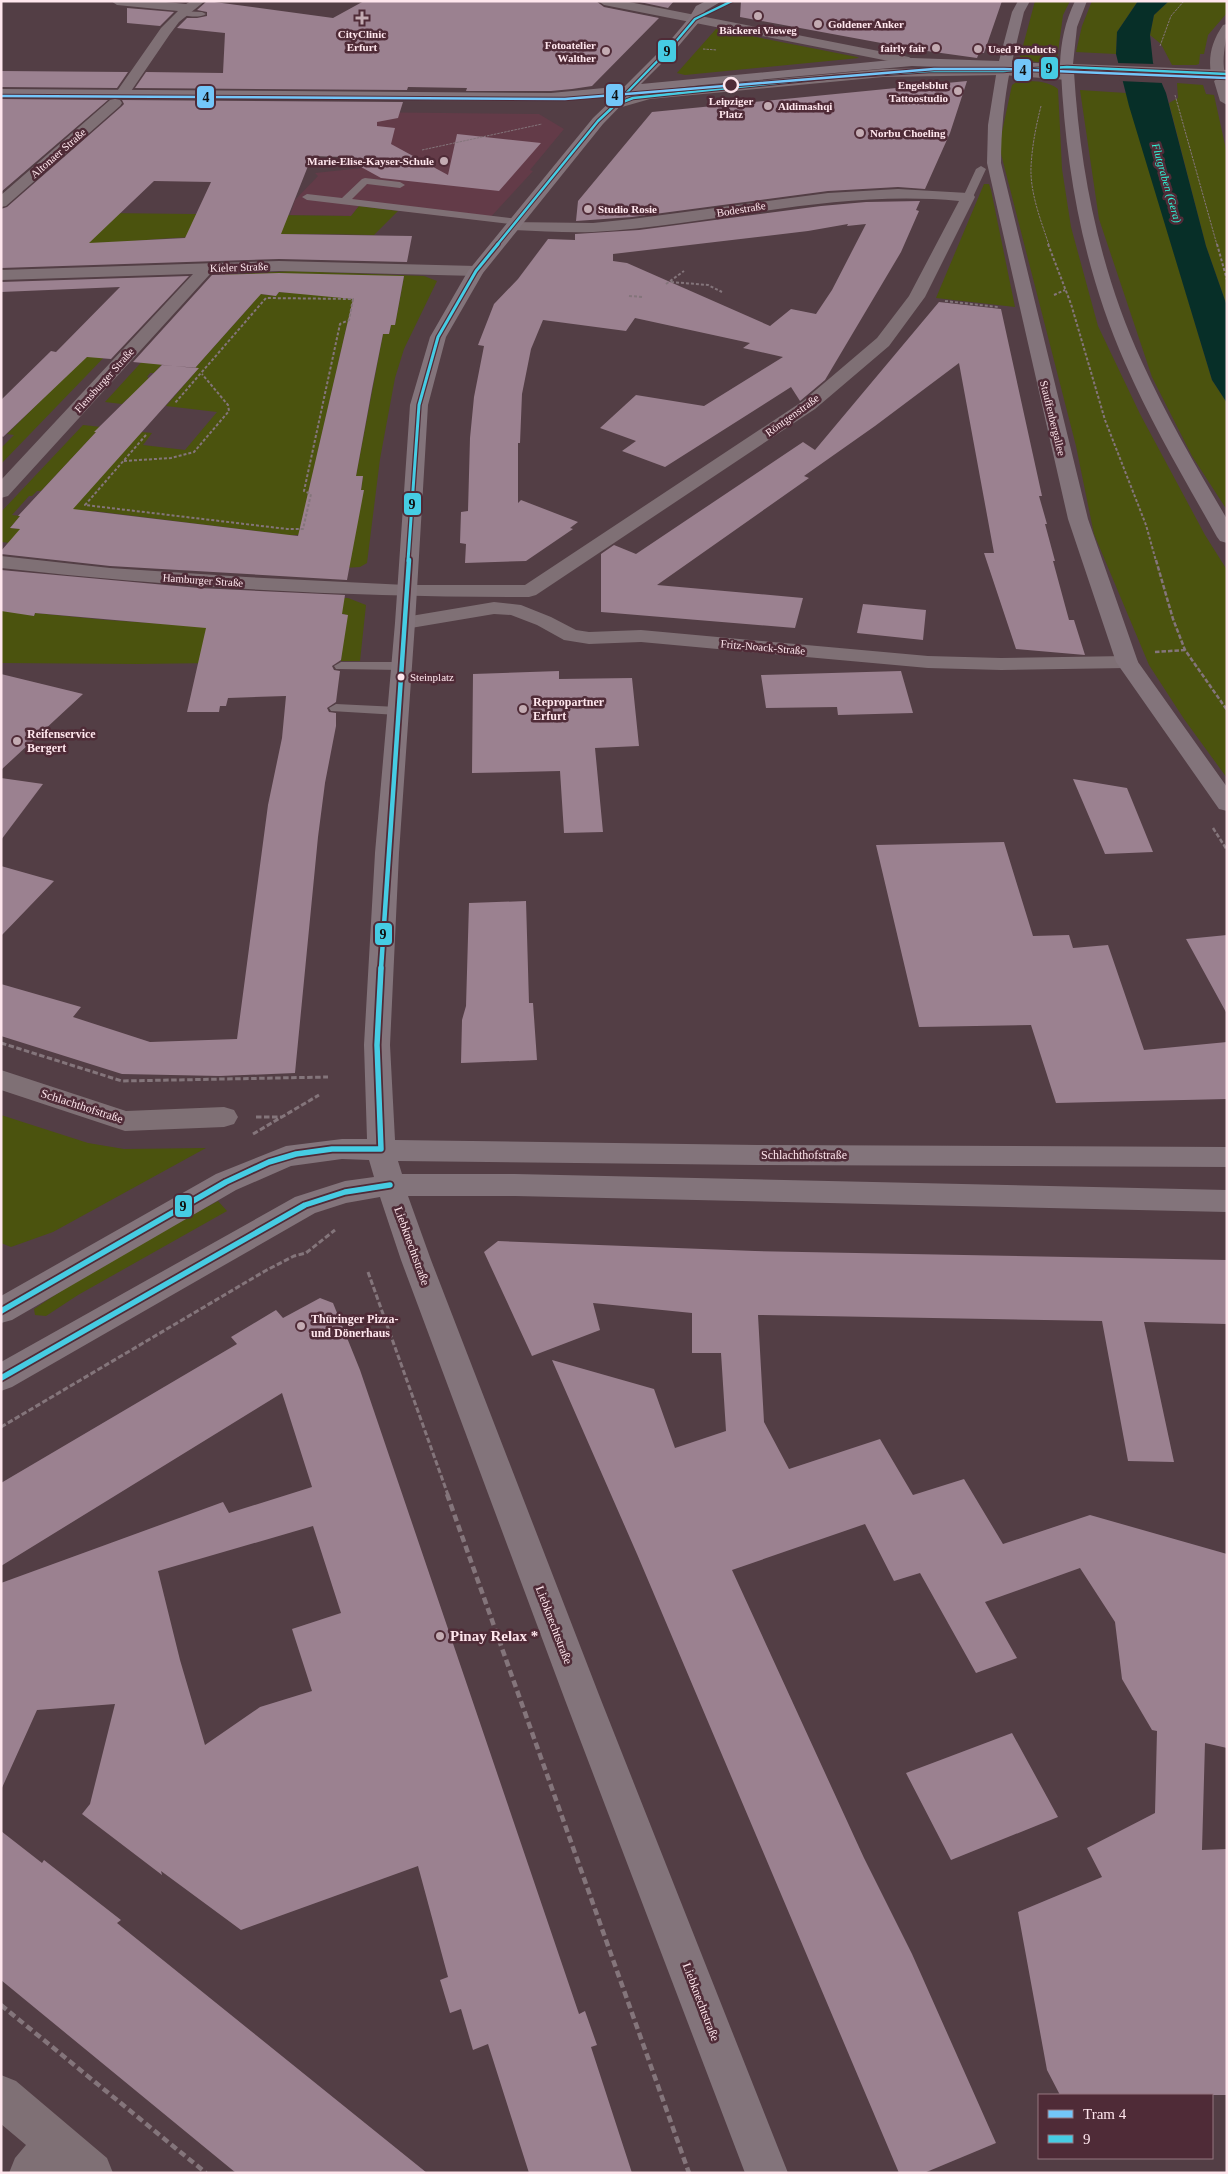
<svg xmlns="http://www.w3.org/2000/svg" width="1228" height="2174" viewBox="0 0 1228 2174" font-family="'Times New Roman',serif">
<rect width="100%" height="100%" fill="#533e45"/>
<path fill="#633b48" d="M353 112 539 114 564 129 530 170 533 171 487 221 359 206 351 216 290 215 295 200 318 176 315 173 362 168Z"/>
<path fill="#4b530e" d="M1035 1H1070L1063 15 1057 59C1047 65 1030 62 1020 57Z
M1092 1H1138L1117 32 1116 54 1076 52 1082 26Z
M1169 1H1227V13L1208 35 1204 54H1200L1199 64 1196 65H1172L1161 44 1150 35 1154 15Z
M716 29 857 57 859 58 685 75 677 73Z
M1018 81C1031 81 1047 80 1058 89L1062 169 1071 227 1098 326 1140 414 1205 535 1227 570V778L1184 719 1149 665 1094 534 1076 446 999 146 1012 85Z
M1177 83 1203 85 1206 94 1214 95 1227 154V306L1206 246 1169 103 1178 98Z
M1080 90 1126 93 1212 380 1227 403V510L1192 456 1152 377 1099 219Z
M984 184H989L991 190 1015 307 936 298Z
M359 206 398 211 374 235C294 233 213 234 134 241 112 242 91 247 69 250L105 213 351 216Z
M293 271 424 276 437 281 404 349 395 378 380 459 367 563 360 567 344 568 148 557 1 542V512L83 425 101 427 41 491H37L32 496H29L12 515 20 516 10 528 351 559 363 477 356 476 383 334H389L391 325H395L404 277 281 278 162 364 154 373H150L147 377 149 378 130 399H127L122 404 105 402 221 275Z
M171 288 1 464V448L14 435 7 434 87 355Z
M279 292 338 296 363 292 347 325 309 490V535H280L281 534 94 511 91 515 63 512 142 432 152 433 143 445 185 450 217 412 166 406 198 369 195 368 253 303V293L276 296Z
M301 597 348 598 366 605 360 661H341L345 614 299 612Z
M1 609 34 616 35 613 106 620 239 629 296 662 137 664 1 663Z
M1 1115 88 1143 124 1149 206 1148 53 1232 11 1247 1 1243Z
M218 1201 227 1211 78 1295 46 1316 35 1315 34 1309C93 1269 156 1235 218 1201Z"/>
<path fill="#072f28" d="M1138 1H1169L1154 15 1150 35 1153 63 1166 93 1206 246 1227 306V403L1212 380 1129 106 1116 54 1117 32Z"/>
<path fill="#533e45" d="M1116 63 1156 64 1163 83 1120 81Z"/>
<path fill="#9b8190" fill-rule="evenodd" d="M207 1 333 18 364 1H596L604 7 659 18 592 86 572 89 551 91H466L467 88 408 87 407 90 135 88 146 72 223 73 225 33 177 28 187 18H197L207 16V12L197 10Z
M635 1H674L668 8Z
M741 1H1002L984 53H979L977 58 891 46 892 45 740 17Z
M127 8 174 12 160 26 127 23Z
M1 71 128 72 117 88 1 87Z
M967 81 950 133 925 189 898 187 828 191 632 217 576 221 578 201 652 112Z
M1 99 108 100 1 192Z
M122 100 403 102 398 118 377 122V126L395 128 391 144 448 175 457 134 541 143 499 191 381 178 343 157 312 156 281 234 412 236 407 262 279 259 1 268V209L7 207 121 107 124 104ZM154 181 211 182 185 238 89 243Z
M920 201 916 210 919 211 901 252 825 380 800 401 791 387 665 467 622 451 636 441 600 428 636 395 704 406 783 357 743 348 750 343 635 318 626 331 543 320 531 349 522 394 520 443H518V503L521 500 578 522 570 528 573 529 526 561 465 563 466 544 460 543 461 512 468 511 470 438 474 397 484 346 478 345 494 304 518 279 548 239 575 240V234L639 230 821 206 866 202ZM848 224 847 226 866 224 832 290 816 314 791 309 770 326 627 263 613 261V254L808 231Z
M279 273 404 276 395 325H391L389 334H383L372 389 356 476H363L361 490H364L347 580 110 566 1 554V551L20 529 10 528 20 516H18L96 432H94L162 365 199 368 73 509 298 536 353 299 279 292 276 296 261 294 195 368 133 362 212 275Z
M189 276 111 359 87 357 3 437 1 435V400L51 351 56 352 120 287 1 292V282Z
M939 302 1001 309 1042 496H1039L1047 524H1045L1055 561H1053L1069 620H1074L1085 655 1016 649 984 553H994L959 363 875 426 804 476 809 478 657 585 803 598 795 628 601 612V554L614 545 636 554 803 442 815 450Z
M1 570 199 588 345 595 342 614 348 615 341 660 332 666 334 670 340 671 336 702 327 708 329 712 336 713V726L325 783 318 837 295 1073 220 1076 122 1074 1 1036V984L81 1007 73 1017 150 1042 237 1039 268 805 282 738 286 696 228 698 226 706H220L219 712H187L206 628 35 613 34 616 1 611Z
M863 604 926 610 923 640 857 633Z
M559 671V679L632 678 639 746 595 748 603 832 564 833 560 771 472 773 473 674Z
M901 671 913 713 838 715 837 707 766 708 761 675Z
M1 674 83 694 1 770Z
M1 778 43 784 1 840Z
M1073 779 1127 788 1153 852 1105 854Z
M1004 842 1033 936 1069 935 1073 948 1108 945 1144 1050 1227 1042V1099L1056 1103 1031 1025 919 1027 876 845Z
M1 866 54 881 1 936Z
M526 901 529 1003H533L537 1060 461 1063 462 1020 466 1006 469 903Z
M1227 935V1014L1186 939Z
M498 1241 755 1251 1227 1260V1324L1144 1322 1174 1462 1128 1461 1102 1321 758 1315 764 1422 789 1469 880 1439 913 1495 964 1479 1003 1544 1090 1515 1227 1554V1748L1205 1743 1202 1850 1227 1849V2095H1060L1047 2070 1018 1912 1102 1877 1087 1848 1155 1813 1157 1731 1152 1730 1122 1679 1115 1622 1080 1568 985 1602 1017 1658 976 1673 920 1573 894 1581 865 1524 732 1570 864 1858 912 1954 996 2143 924 2173H899L637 1554 552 1360 654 1389 675 1448 726 1431 721 1353H692V1313L593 1303 600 1330 532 1356 484 1252Z
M320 1298 333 1303 360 1370 579 2014 585 2011 597 2045 591 2047 632 2173H529L488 2044 473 2050 461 2009 450 2013 440 1980 448 1977 418 1866 241 1930 161 1871 162 1875 82 1814 90 1804 115 1704 37 1710 1 1790V1583L223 1502 229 1513 312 1487 282 1393 1 1566V1483L237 1344 231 1337 276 1310 283 1318ZM313 1526 341 1613 292 1629 312 1691 260 1707 205 1745 180 1660 158 1571Z
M1012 1733 1058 1817 951 1860 906 1773Z
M1 1831 42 1863 44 1860 121 1920 117 1923 427 2173H236L1 1980Z"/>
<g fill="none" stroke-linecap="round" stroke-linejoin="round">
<path stroke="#84757b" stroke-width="1" stroke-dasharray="2.5 1" stroke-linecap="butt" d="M1160 46 1171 16 1184 1
M703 49 717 50
M1175 95 1217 245
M1041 106C1036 126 1032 146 1031 167 1030 193 1041 221 1049 245
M422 150 542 124"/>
<path stroke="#84757b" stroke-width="2" stroke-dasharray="3 2" stroke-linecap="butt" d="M1048 244 1071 304 1105 420 1146 525 1156 561
M1217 244 1227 280
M671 282 708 285 722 292
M666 284 684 271
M1054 295 1065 290
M629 296 643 297
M945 301 998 307
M146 435 85 505 287 529H303L311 494 304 491 340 324 349 320 353 299 266 298 175 403
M124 461 171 458 194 452 229 411 228 405 202 374"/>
<path stroke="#84757b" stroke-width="2.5" stroke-dasharray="4.5 2" stroke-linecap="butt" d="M1156 560 1173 619 1185 650 1227 710
M1155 652 1185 650
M1213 828 1227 850"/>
<path stroke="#84757b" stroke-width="3" stroke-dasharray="5.5 2.5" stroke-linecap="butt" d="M1 1043 122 1081 328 1077
M256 1117H282
M253 1134 319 1095
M368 1272 448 1495
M1 1427 265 1271 294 1256 306 1253 335 1230"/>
<path stroke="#84757b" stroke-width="4.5" stroke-dasharray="7 4" stroke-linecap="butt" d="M447 1494 689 2173
M1 2005 206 2173"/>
<path fill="#7f7075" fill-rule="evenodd" d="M180 11 202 12 206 14C200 18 185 17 179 13Z
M981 166 986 169 973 197 971 199H965L963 197 976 169Z
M365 178 400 182 405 185 400 188 367 184 352 199 518 219 523 222 518 225 307 200 302 197 307 194 342 198 362 179Z
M341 662H401L408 666 401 670 336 669 334 666Z
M336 704 398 707 405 711 398 715 331 711 329 708Z"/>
<path fill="#7f7075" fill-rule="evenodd" d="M111 1H156L186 4 191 1H205L179 22 170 34 127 97 122 98 115 94 161 28 178 11 117 5Z
M598 1H624L909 57 915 61 909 65 604 5Z
M1227 24C1227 41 1221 57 1225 74L1221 77 1227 80V105L1220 101 1214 81 1218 78 1211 74C1208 56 1212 41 1223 25Z
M1003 67 1067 72 1074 76 1067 80 1003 75 883 77 650 99 615 109 608 105 610 102 649 91 883 69Z
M115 99 120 100 122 103 120 106 6 206 1 207V195L110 100Z
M898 189 968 193 973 194 975 197 925 297 889 346 815 409 536 595 529 597C352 597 177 588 1 568V556L110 568 246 577 406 585H525L803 401 877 338 909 296 959 201C833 189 717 225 593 232 567 233 541 231 514 230L509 228 506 225 509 222 593 223 632 219 828 193Z
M279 261 476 266 482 268 484 271 482 274 476 276 279 271 211 273 8 496 1 498V480L193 274 1 280V270Z
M494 602 521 605 551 617 576 630 589 632 641 630 928 656 1001 658 1127 656 1135 657 1138 662 1135 667 1127 668 1001 670 928 668 641 642 589 644 564 640 537 625 511 615 494 614 405 629 398 627 395 623 398 619 405 617Z
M1 1070 126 1111 224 1107 234 1110 238 1117 234 1124 224 1127 125 1131 1 1090Z
M1 2075 16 2081 107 2158 113 2173H9L15 2158 26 2145 1 2124Z"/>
<path fill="#83747b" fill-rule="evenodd" d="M706 1H722L705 11 699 22 676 49 641 84 912 58 999 61 1012 12 1018 1H1030L1024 12 1012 62 1060 64C1061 41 1065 22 1075 1H1087L1077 27 1073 64 1227 70V78L1074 72C1080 172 1100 271 1142 362 1167 417 1197 468 1227 519V543L1220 541 1217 537C1185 480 1151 423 1125 363 1084 270 1066 172 1061 72L1010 70C1004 101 1001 131 1001 163L1088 519 1138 662 1227 787V811L1219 809 1116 662 1068 519 987 163 988 125 997 69 912 66 702 85 633 93 603 124 483 273 446 337 428 405 415 623 399 853 390 1045 395 1140 758 1145 1227 1147V1167L758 1165 398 1161 402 1174H515L1227 1190V1212L515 1196H408L431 1260 601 1700 788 2173H745L565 1700 401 1260 380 1197 346 1203 315 1213 12 1387 1 1391V1362L295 1197 345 1181 374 1177 369 1160 342 1159 291 1166 236 1190 12 1320 1 1323V1296L216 1174 286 1146 342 1139H367L364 1045 375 853 395 623 410 405 430 337 468 271 593 118 616 96 551 101 1 97V89L551 93 625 86 668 43 689 18 696 6Z"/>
<defs>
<path id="bus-1-far3" d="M609 111 672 46 695 19 732 1
M497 245 598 121 615 105 633 98 834 77 929 71H1003L1067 67 1227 74"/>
<path id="bus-1-far2" d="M408 561 419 405 438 337 476 271 498 244"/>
<path id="bus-1-far1" d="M381 969 409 560"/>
<path id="bus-1" d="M381 968 377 1045 381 1149
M1 1311 226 1182 269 1162 296 1154 332 1149H381
M1 1378 305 1205 345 1192 390 1185"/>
</defs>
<use href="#bus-1-far3" stroke="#4f2b37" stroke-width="4.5"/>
<use href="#bus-1-far2" stroke="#4f2b37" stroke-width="5.5"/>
<use href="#bus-1-far1" stroke="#4f2b37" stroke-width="8"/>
<use href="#bus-1" stroke="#4f2b37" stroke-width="9"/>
<use href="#bus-1-far3" stroke="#46cce3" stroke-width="2.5"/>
<use href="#bus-1-far2" stroke="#46cce3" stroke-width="3"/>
<use href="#bus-1-far1" stroke="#46cce3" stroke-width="4.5"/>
<use href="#bus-1" stroke="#46cce3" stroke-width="5.5"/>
<defs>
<path id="tram-1" d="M1 96 565 99 934 69H1004L1227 78"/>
</defs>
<use href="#tram-1" stroke="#4f2b37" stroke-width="4.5"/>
<use href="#tram-1" stroke="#73c6f9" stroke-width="2.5"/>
</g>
<g fill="#c3abb2" stroke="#4f2b37" stroke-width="2">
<circle cx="758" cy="16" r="5"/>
<path d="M359.5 10.5h5v5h5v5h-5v5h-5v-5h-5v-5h5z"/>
<circle cx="818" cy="24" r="5"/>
<circle cx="936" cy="48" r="5"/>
<circle cx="978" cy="49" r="5"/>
<circle cx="606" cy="51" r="5"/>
<circle cx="958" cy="91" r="5"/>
<circle cx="768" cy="106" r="5"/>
<circle cx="860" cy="133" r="5"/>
<circle cx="444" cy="161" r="5"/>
<circle cx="588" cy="209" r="5"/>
<circle cx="523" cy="709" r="5"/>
<circle cx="17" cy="741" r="5"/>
<circle cx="301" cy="1326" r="5"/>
<circle cx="440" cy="1636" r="5"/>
</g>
<circle fill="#4f2b37" stroke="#ffe6ed" stroke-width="2.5" cx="731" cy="85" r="7"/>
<circle fill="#ffe6ed" stroke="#4f2b37" stroke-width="2" cx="401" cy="677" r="4.5"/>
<g text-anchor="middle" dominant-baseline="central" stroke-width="5" stroke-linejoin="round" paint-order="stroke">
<g font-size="11" font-weight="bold" fill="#ffe6ed" stroke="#4f2b37" text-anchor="start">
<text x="828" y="24">Goldener Anker</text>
<text x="758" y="30" text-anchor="middle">Bäckerei Vieweg</text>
<text x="362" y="34" text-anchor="middle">CityClinic<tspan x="362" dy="13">Erfurt</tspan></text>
<text x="596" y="45" text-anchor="end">Fotoatelier<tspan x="596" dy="13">Walther</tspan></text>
<text x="926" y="48" text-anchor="end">fairly fair</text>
<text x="988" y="49">Used Products</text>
<text x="948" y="85" text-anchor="end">Engelsblut<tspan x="948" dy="13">Tattoostudio</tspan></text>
<text x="778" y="106">Aldimashqi</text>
<text x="870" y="133">Norbu Choeling</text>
<text x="434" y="161" text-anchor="end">Marie-Elise-Kayser-Schule</text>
<text x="598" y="209">Studio Rosie</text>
</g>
<g font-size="11" font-weight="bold" fill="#ffe6ed" stroke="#4f2b37">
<text x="731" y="101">Leipziger<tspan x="731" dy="13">Platz</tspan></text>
</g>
<g font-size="11" fill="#ffe6ed" stroke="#4f2b37">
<text transform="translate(58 153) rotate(-41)">Altonaer Straße</text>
<text transform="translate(741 209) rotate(-9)">Bodestraße</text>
<text transform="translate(239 267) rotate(-2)">Kieler Straße</text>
<text transform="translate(104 380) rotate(-48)">Flensburger Straße</text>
<text transform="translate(792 415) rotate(-36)">Röntgenstraße</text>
<text transform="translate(1053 418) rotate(76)">Stauffenbergallee</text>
<text transform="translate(203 580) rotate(4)">Hamburger Straße</text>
<text transform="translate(763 647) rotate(5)">Fritz-Noack-Straße</text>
</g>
<g font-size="11" font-style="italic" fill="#2ef8d9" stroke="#4f2b37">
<text transform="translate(1167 183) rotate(74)">Flutgraben (Gera)</text>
</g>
<g font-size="11" fill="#ffe6ed" stroke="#4f2b37" text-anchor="start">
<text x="410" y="677">Steinplatz</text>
</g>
<g font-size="12" font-weight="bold" fill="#ffe6ed" stroke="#4f2b37" text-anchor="start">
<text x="533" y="702">Repropartner<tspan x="533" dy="14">Erfurt</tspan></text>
<text x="27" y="734">Reifenservice<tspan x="27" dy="14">Bergert</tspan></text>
<text x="311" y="1319">Thüringer Pizza-<tspan x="311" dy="14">und Dönerhaus</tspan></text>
</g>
<g font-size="12" fill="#ffe6ed" stroke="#4f2b37">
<text transform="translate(82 1106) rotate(18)">Schlachthofstraße</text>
<text x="804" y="1155">Schlachthofstraße</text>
<text transform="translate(412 1246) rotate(70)">Liebknechtstraße</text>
<text transform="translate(554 1625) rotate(69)">Liebknechtstraße</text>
<text transform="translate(701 2002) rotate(69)">Liebknechtstraße</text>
</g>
<g font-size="15" font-weight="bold" fill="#ffe6ed" stroke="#4f2b37" text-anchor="start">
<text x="450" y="1636">Pinay Relax *</text>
</g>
</g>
<g stroke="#4f2b37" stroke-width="2">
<rect x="657" y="39" width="20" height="24" rx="5" fill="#46cce3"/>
<rect x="1040" y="56" width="19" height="24" rx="5" fill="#46cce3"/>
<rect x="1013" y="58" width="19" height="24" rx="5" fill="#73c6f9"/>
<rect x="605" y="83" width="19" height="24" rx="5" fill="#73c6f9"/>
<rect x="196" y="85" width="19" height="24" rx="5" fill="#73c6f9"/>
<rect x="403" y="492" width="19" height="24" rx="5" fill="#46cce3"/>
<rect x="374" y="922" width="19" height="24" rx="5" fill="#46cce3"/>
<rect x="174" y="1194" width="19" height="24" rx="5" fill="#46cce3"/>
</g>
<g font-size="14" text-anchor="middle" font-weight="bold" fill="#111">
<text x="667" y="56">9</text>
<text x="1049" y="73">9</text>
<text x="1023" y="75">4</text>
<text x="615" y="100">4</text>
<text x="206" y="102">4</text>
<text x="412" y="509">9</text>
<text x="383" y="939">9</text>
<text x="183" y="1211">9</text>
</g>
<rect width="1228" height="2174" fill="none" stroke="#ffe6ed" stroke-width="5"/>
<rect x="1038" y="2094" width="175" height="65" fill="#4f2b37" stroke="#957680"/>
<rect x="1048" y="2110" width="25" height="8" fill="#73c6f9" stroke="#957680"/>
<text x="1083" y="2119" font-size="15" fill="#ffe6ed">Tram 4</text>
<rect x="1048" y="2135" width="25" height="8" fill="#46cce3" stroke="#957680"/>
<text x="1083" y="2144" font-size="15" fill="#ffe6ed">9</text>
</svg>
